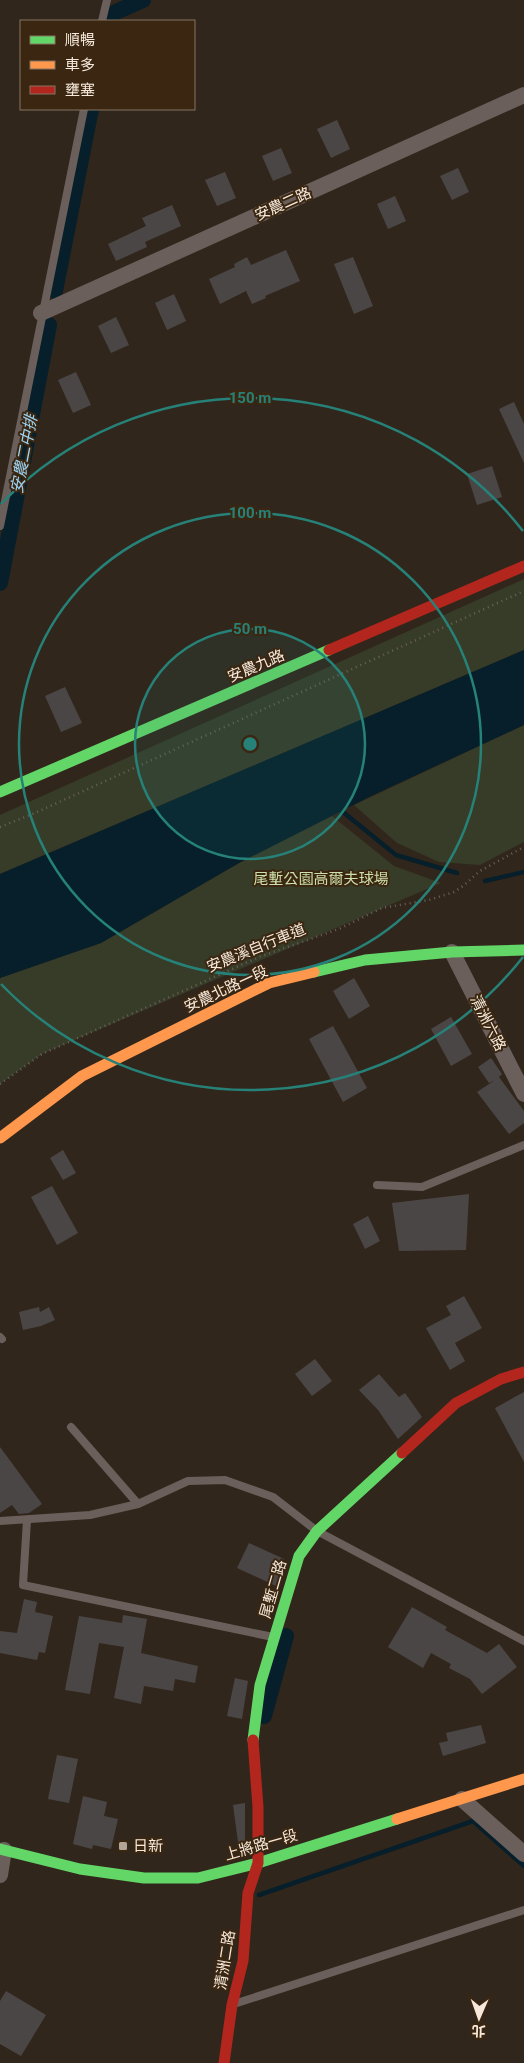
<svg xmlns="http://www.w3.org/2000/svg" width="524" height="2063" viewBox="0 0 524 2063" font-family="Roboto,'Noto Sans TC',sans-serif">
<rect width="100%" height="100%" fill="#31261b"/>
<path fill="#373c28" d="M524 579V650L0 874V815Z
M524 725V842L480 865 439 862 397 843 354 805Z
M332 816 394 866 441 883 42 1054 0 1084V978L101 943 244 860Z"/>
<path fill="#061f2a" d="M524 650V725L369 797 239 863 101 943 0 978V874Z"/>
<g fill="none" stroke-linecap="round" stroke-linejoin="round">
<path stroke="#061f2a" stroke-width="4.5" d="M338 808 396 855 457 873
M485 881 524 872
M259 1895 473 1821 524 1866"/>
<path stroke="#061f2a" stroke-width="16" d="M108 21 109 15 143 0
M55 291 91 109
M0 583 49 325
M264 1716 286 1636"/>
</g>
<path fill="#4b4646" d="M337 120 350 149 331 158 317 129Z
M281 148 292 173 273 181 262 156Z
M458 168 469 192 452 200 440 176Z
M225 172 236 198 217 206 205 180Z
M395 196 406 221 388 229 377 204Z
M172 205 181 226 145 242 147 247 116 261 108 244 146 226 142 218Z
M286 250 300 281 265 296 266 298 252 304 246 291 220 304 209 279 235 267 234 264 247 257 251 265Z
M353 257 373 306 354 314 334 264Z
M174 294 186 321 167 330 155 303Z
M116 317 129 345 111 353 98 326Z
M76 372 91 405 73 413 58 380Z
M514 402 524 424V463L499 409Z
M492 466 502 497 477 505 467 474Z
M65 687 82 723 61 732 45 696Z
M354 978 370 1006 349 1019 333 991Z
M451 1017 472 1054 451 1066 431 1029Z
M333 1026 367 1088 343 1102 309 1039Z
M491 1058 502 1074 499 1077 524 1111V1123L509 1134 477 1092 495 1080 489 1083 478 1067Z
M63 1150 76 1173 63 1180 50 1158Z
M52 1186 78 1233 57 1245 31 1197Z
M469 1194 466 1250 399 1251 392 1203Z
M368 1216 380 1241 365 1249 353 1224Z
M464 1296 482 1328 455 1343 465 1361 450 1370 426 1328 451 1315 446 1306Z
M39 1307 40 1312 49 1307 55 1320 41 1326 23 1330 19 1312Z
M315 1359 332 1381 312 1396 295 1374Z
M379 1374 399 1397 405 1393 422 1417 398 1439 378 1410 359 1390Z
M524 1392V1462L495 1408Z
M0 1447 42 1504 29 1513 19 1514 12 1505 0 1513Z
M249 1543 284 1559 276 1586 237 1568Z
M24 1599 37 1602 35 1612 53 1616 45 1653 39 1652 37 1660 0 1653V1631L17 1633Z
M412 1607 447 1627 445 1630 487 1653 499 1644 517 1667 482 1694 470 1679 449 1668 451 1664 431 1653 423 1668 388 1647Z
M123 1615 147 1619 141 1653 198 1666 195 1683 175 1679 173 1691 144 1686 141 1704 114 1698 124 1647 99 1643 90 1694 65 1690 79 1616 122 1623Z
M235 1678 248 1681 242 1719 227 1716Z
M481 1725 486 1743 443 1756 439 1743 448 1741 446 1733Z
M57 1755 78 1759 69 1803 48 1799Z
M83 1796 107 1802 104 1816 118 1819 111 1849 93 1845 92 1849 73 1844Z
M245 1803V1841L238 1842 233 1805Z
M6 1991 46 2015 21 2056 0 2044V2001Z"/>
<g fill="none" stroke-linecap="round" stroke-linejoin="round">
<path stroke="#6b605c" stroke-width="2.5" stroke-dasharray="1 4" stroke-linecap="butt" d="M0 827 35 813 524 591
M0 1084 42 1054 259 957 339 929 382 908 429 900 454 892 463 886 480 871 524 847"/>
<path stroke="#6b5f5c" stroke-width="8" d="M102 21 107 0
M0 526 84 109
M377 1185 422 1187 524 1145
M0 1337 2 1339
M71 1427 138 1504
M27 1520 23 1585 273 1637
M0 1521 90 1515 138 1504 188 1481 225 1480 273 1497 317 1531 524 1641
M237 2003 524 1910"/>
<path stroke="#6b5f5c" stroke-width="16" d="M41 313 524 95
M452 952 524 1094
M462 1799 524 1854
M0 1875 4 1850"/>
<path stroke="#63d668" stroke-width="11" d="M0 792 329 650
M314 972 365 960 452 952 524 950
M253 1740 260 1685 299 1556 317 1531 402 1453
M0 1849 80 1869 144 1878H198L258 1863 397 1819"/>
<path stroke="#ff974d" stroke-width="11" d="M0 1138 82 1076 269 983 314 972
M397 1819 524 1779"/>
<path stroke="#b3261e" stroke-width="11" d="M329 650 524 566
M402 1453 456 1403 501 1379 524 1372
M224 2063 232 2005 243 1961 248 1893 258 1863V1807L253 1740"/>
</g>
<circle cx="250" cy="744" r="115" fill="#268279" fill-opacity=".12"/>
<g fill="none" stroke="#268279" stroke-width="2.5">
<circle cx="250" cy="744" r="115"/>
<circle cx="250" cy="744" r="231"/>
<path d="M523 957A346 346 0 0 1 1 984M1 504A346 346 0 0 1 523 531"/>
</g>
<rect fill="#b1a598" stroke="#3b2711" stroke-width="2" x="118" y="1841" width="10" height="10" rx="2.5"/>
<g text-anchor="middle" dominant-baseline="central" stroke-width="4" stroke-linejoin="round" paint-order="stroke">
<g font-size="15" fill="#f6e9db" stroke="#3b2711">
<text transform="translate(283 204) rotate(-24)">安農二路</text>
<text transform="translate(256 666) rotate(-23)">安農九路</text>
<text transform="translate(256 948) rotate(-22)">安農溪自行車道</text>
<text transform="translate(226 989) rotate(-25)">安農北路一段</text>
<text transform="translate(488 1023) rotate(63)">清洲六路</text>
<text transform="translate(273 1589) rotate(-74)">尾塹二路</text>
<text transform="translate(261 1845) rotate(-16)">上將路一段</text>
<text transform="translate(225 1960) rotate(-81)">清洲二路</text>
</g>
<g font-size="15" fill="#cddfaa" stroke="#3b2711">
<text x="321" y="879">尾塹公園高爾夫球場</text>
</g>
<g font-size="15" fill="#f6e9db" stroke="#3b2711" text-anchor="start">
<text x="133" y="1846">日新</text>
</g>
<g font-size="16" font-style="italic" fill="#9dd4f5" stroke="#3b2711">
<text transform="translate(24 454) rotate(-79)">安農二中排</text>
</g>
</g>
<circle cx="250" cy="744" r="8" fill="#268279" stroke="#3b2711" stroke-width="2.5"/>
<g font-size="15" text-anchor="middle" font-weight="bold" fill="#268279" stroke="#3b2711" stroke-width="4" stroke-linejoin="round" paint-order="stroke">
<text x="250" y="403">150 m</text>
<text x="250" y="518">100 m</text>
<text x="250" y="634">50 m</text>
</g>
<rect x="20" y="20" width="175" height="90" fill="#3b2711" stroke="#867562"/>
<rect x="30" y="36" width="25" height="8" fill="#63d668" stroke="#867562"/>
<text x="65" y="45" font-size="15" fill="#f6e9db">順暢</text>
<rect x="30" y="61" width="25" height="8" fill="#ff974d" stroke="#867562"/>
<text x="65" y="70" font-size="15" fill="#f6e9db">車多</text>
<rect x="30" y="86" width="25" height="8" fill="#b3261e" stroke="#867562"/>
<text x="65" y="95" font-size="15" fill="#f6e9db">壅塞</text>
<g transform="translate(479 2018) rotate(182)" stroke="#3b2711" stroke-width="4" paint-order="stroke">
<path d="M0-4L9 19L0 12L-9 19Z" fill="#f6e9db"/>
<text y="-8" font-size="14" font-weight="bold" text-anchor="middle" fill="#f6e9db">北</text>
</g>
</svg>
